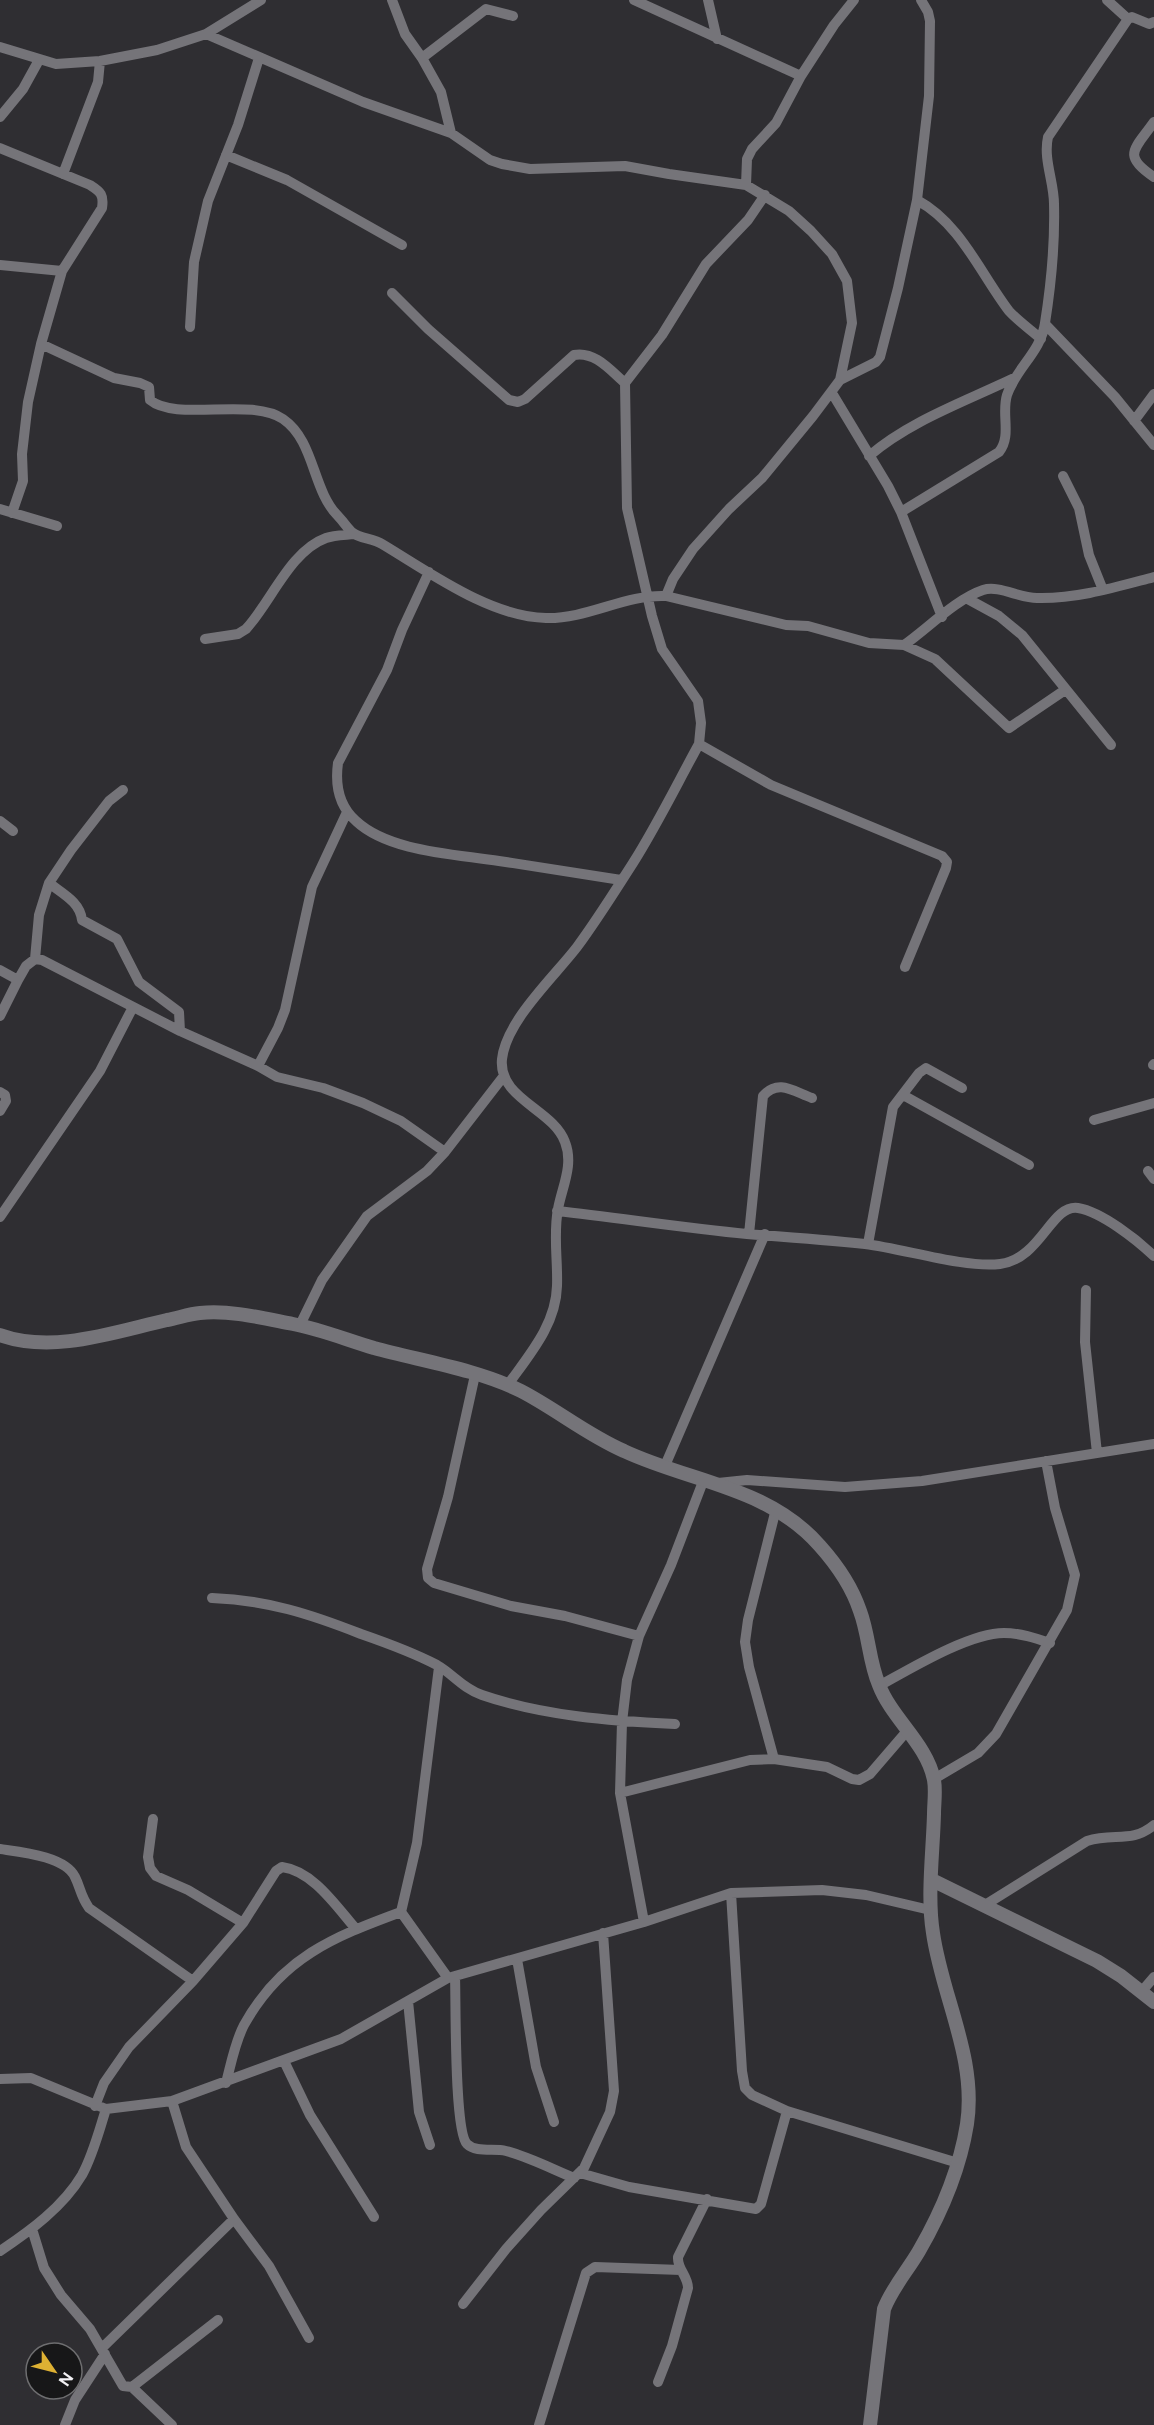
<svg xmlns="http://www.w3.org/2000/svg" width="1154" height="2425" viewBox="0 0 1154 2425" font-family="Figtree,sans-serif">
<rect width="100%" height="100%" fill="#2f2e32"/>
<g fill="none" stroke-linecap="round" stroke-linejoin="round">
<path stroke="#757479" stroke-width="10" d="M392 0 405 34 422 58 441 92 451 133
M634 0 801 76
M708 0 717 39
M1107 0 1128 19
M206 34 363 102 451 133 490 160 502 164 530 169 625 166 669 174 746 185 789 211 811 231 832 254 847 281 852 323 840 380 813 416 762 478 729 509 693 549 673 579 666 596
M0 47 56 64 100 61 157 50 206 34 261 0
M422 58 486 9 513 16
M0 117 23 89 39 60
M1154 122C1135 149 1121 155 1154 177
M0 148 90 185C101 192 104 195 102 208L62 271 41 344 28 402 22 454 23 481 12 513
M226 155 287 180 402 245
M63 174 98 82 100 61
M746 185 747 159 752 149 776 123 801 76 834 25 854 0
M917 200C961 224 980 273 1009 311 1018 321 1031 330 1041 339
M0 265 62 271
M392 293 428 329 509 400 518 402 525 399 574 355C595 351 610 370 625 383
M1045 324 1115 397 1154 445
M190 327 194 262 208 201 238 125 259 58
M41 344 114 378 140 383 149 387 150 400C176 422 251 397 283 419 315 441 312 490 338 516 343 521 348 529 353 533 359 538 374 539 382 544 429 572 490 617 546 618 588 619 625 594 666 596L786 625 808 626 869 643 904 645C927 629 956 599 983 590 999 585 1019 598 1037 598 1077 599 1116 587 1154 577
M840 380 876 362 880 357 898 288 917 200 929 96 930 21 928 12 921 0
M832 393 888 486 901 512 942 617
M1134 421 1154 394
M869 456C911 420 967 401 1016 377
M1063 476 1079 508 1089 555 1103 590
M0 509 57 526
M901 512 999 452C1012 436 1001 414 1007 395 1016 368 1041 352 1045 323 1051 285 1055 243 1054 204 1054 182 1043 159 1048 137L1128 19 1132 17 1149 24 1154 22
M429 572 402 630 387 670 338 763C335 785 339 806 356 821 389 852 456 854 499 861 540 867 581 874 621 880
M966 598 999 616 1022 635 1111 745
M205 639 238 634 246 629C271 602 290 551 326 538 334 535 345 535 354 534
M904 645 935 659 1009 728 1065 690
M699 744 771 785 942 856 947 862 946 868 905 967
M0 821 13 831
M49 883C63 894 80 902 82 920L117 939 139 982 179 1012 180 1031
M35 959 39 915 49 883 71 850 109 801 123 790
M0 970 18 980
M0 1016 18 980 26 966 35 959 42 960 180 1031 258 1066 277 1077 323 1088 363 1103 401 1121 445 1152
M1153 1065 1154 1064
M258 1066 278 1028 285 1010 312 887 347 812
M0 1092 5 1095 6 1101 0 1111
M903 1095 1029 1165
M1094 1120 1154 1103
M1148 1171 1154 1179
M557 1211C620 1218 684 1228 747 1234 787 1237 826 1240 865 1244 905 1249 963 1268 1000 1264 1041 1259 1051 1204 1078 1208 1102 1212 1137 1240 1154 1256
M0 1217 100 1071 133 1007
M749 1234 763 1096C778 1079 793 1091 812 1098
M868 1244 893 1107 919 1073 926 1068 962 1088
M1086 1290 1085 1342 1097 1453
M300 1325 322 1280 367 1216 427 1171 445 1152 503 1077
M475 1375 448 1497 427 1569 428 1578 434 1583 511 1606 565 1616 639 1636
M507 1386C529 1355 556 1325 557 1286 558 1261 553 1234 558 1209 562 1187 574 1165 565 1142 553 1109 498 1099 502 1059 506 1021 554 977 577 947 597 920 615 891 633 863 657 825 677 784 699 744L701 723 698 701 662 649 652 616 627 508 625 383 662 335 706 264 748 220 765 195
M664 1468 765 1234
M718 1483 747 1480 845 1487 922 1481 1154 1444
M212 1598C267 1600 310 1614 361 1634 387 1643 412 1652 437 1665 453 1674 462 1688 482 1695 543 1716 611 1721 675 1724
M439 1667 417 1843 401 1912 448 1978
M879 1686C910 1669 969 1633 1004 1633 1020 1633 1035 1638 1050 1643
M774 1759 749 1667 745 1642 748 1620 776 1509
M934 1779 978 1753 996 1734 1067 1610 1075 1575 1055 1508 1046 1461
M620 1793 750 1760 774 1759 827 1767 852 1779 859 1780 870 1774 907 1731
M153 1819 148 1857 150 1868 156 1876 188 1890 243 1923
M0 1849C20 1852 65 1856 75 1877 81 1889 80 1895 89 1908L193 1981
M731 1893 742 2071 745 2088 752 2095 787 2111 958 2163
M985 1905 1087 1841C1114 1832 1131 1844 1154 1825
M644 1922 620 1793 622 1722 627 1680 639 1636 671 1565 704 1479
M517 1959 536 2067 554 2122
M455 1976C456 2001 454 2131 467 2144 476 2153 494 2148 506 2151 529 2157 552 2169 574 2178
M1142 1991 1154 1977
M408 2001 419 2112 430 2145
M284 2061 310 2115 374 2217
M0 2079 31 2078 106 2109 172 2101 341 2039 448 1978 644 1922 731 1893 822 1890 866 1895 930 1910
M226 2083C231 2064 235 2042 244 2025 281 1958 333 1937 401 1912
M172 2101 186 2147 234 2219 269 2266 309 2338
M95 2106 104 2083 129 2047 193 1981 243 1923 276 1871 282 1867C313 1871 336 1906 356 1929
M580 2173 629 2187 756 2209 761 2204 787 2111
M32 2229 44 2268 61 2295 90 2329 123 2386 132 2387 218 2320
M0 2251C30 2231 63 2207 82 2175 93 2155 99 2131 106 2109
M463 2304 506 2249 541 2210 584 2168 610 2112 614 2091 603 1933
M102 2348 234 2219
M658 2382 672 2346 688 2288C688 2276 677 2269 678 2257L707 2199
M132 2387 172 2425
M65 2425 75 2400 105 2354
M539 2425 586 2273 595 2267 681 2270"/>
<path stroke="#757479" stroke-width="14" d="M0 1335C53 1354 114 1332 167 1320 178 1318 189 1314 200 1313 231 1310 262 1318 293 1324 320 1329 347 1340 374 1348 422 1361 476 1369 521 1391 556 1409 587 1435 624 1451 690 1482 769 1487 820 1546 837 1565 852 1587 860 1611 869 1635 869 1662 879 1685 892 1719 927 1744 934 1780 936 1791 934 1803 934 1814 933 1852 927 1896 933 1933 942 1997 977 2058 967 2124 960 2168 941 2213 919 2251 908 2270 892 2288 884 2309L870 2425
M932 1880 1097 1961 1121 1976 1154 2002"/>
</g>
<g transform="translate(54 2371) rotate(125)"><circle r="28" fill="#171718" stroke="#6e6e70" stroke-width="1.5"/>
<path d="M0-4.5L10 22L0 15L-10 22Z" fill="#deb133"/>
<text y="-9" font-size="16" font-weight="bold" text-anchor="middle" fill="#f1f0f3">N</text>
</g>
</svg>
